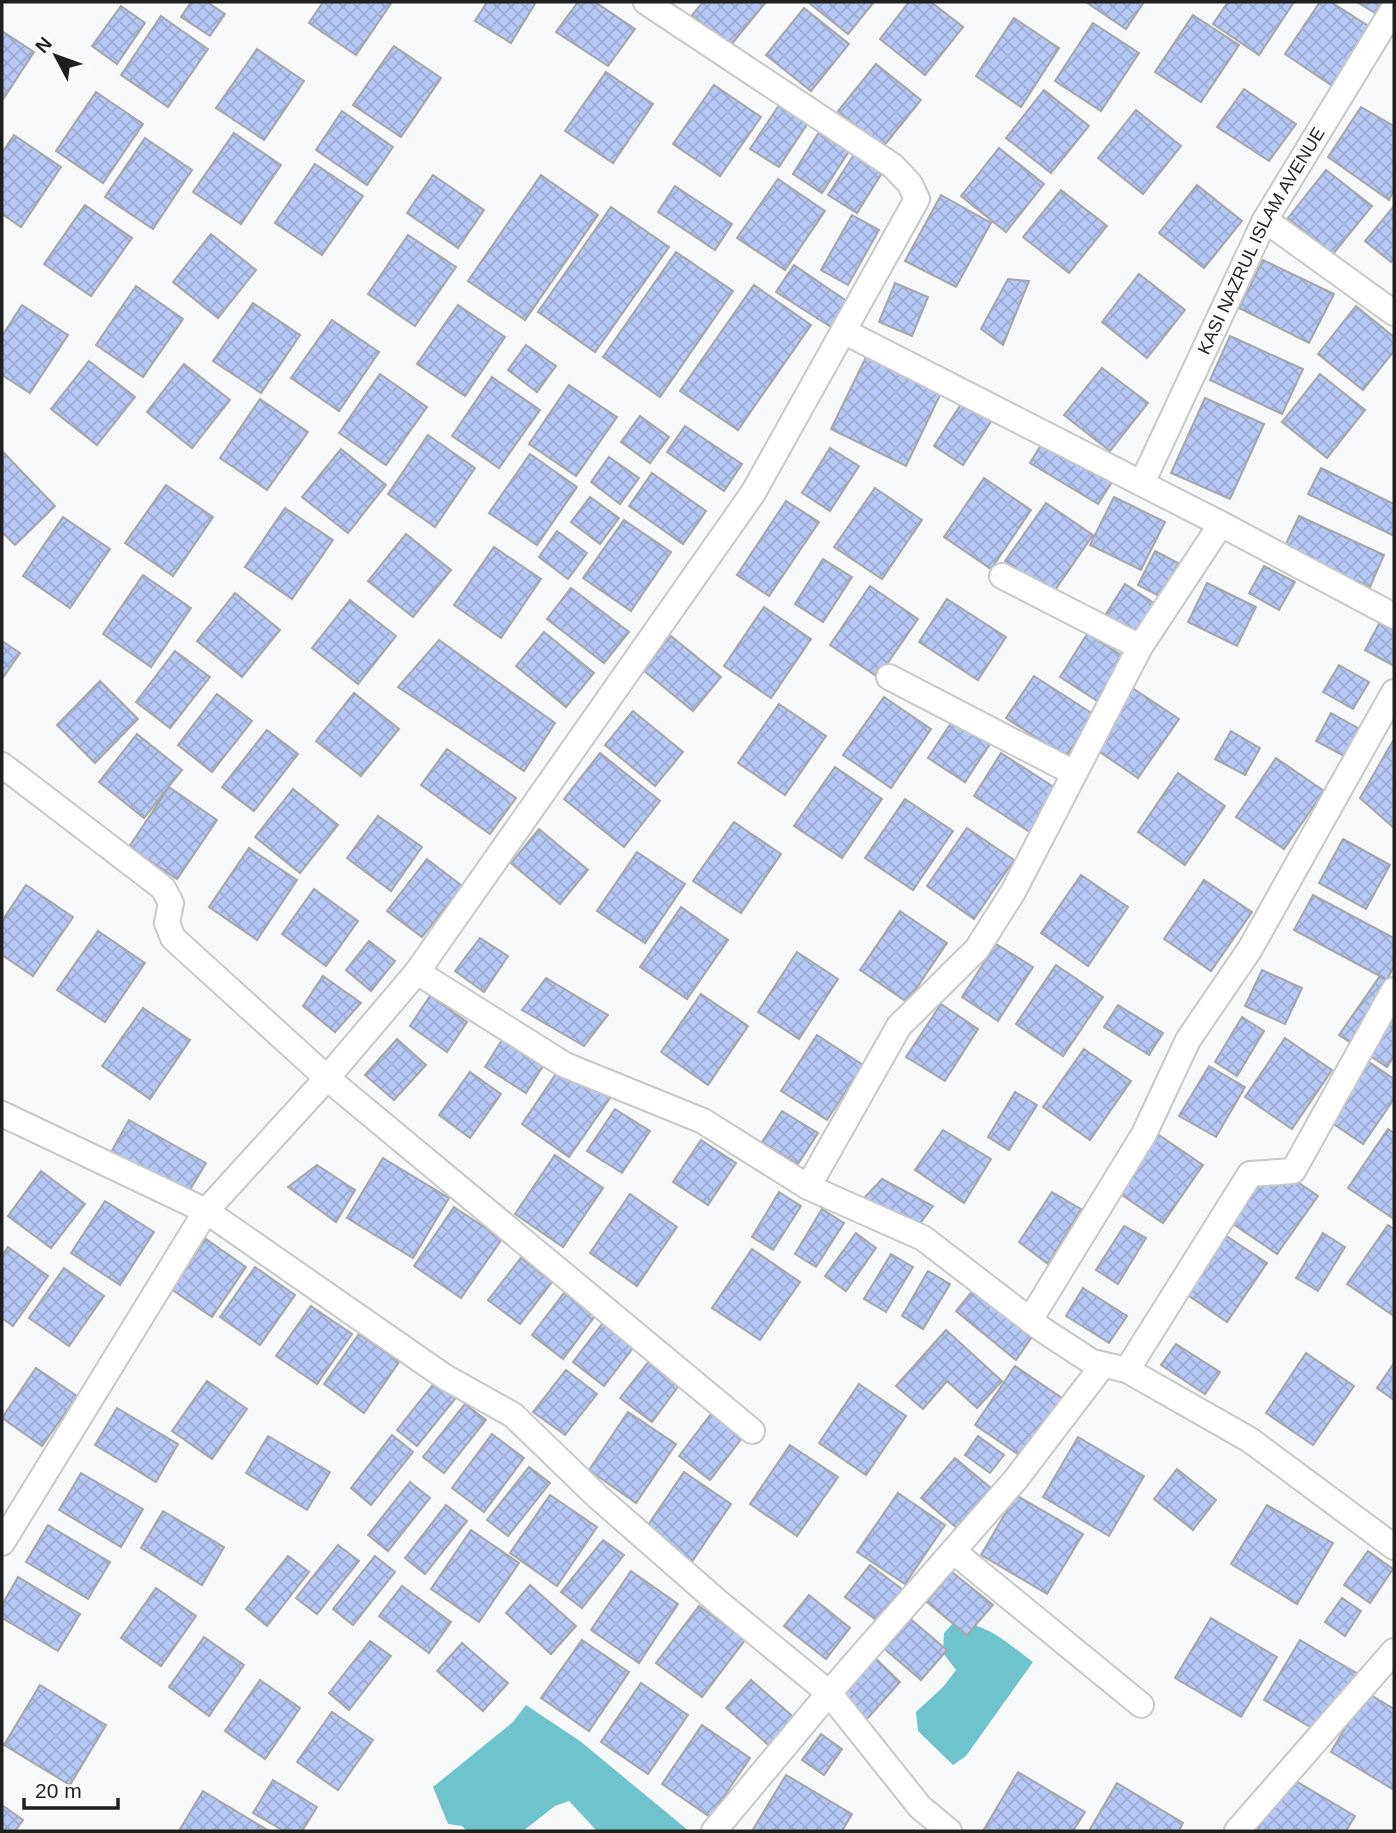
<svg xmlns="http://www.w3.org/2000/svg" width="1396" height="1833" viewBox="0 0 1396 1833" font-family="Helvetica,sans-serif">
<defs>
<pattern id="building-cross-hatch" width="8" height="8" patternUnits="userSpaceOnUse" patternTransform="scale(1.75)"><rect width="8" height="8" fill="#b6c8f5"/><path d="M0 0l8 8M0 8l8-8" fill="none" stroke="#9cabd2"/></pattern>
</defs>
<rect width="100%" height="100%" fill="#f8f9fb"/>
<path fill="#6fc3cc" d="M954 1622C988 1623 1007 1643 1033 1662L966 1756 953 1765 918 1731 916 1712 943 1687 956 1670 943 1653 944 1633Z
M526 1705 580 1741 689 1831H597L569 1801 555 1806 523 1831H467L462 1826 448 1824 433 1787 513 1722Z"/>
<path fill="url(#building-cross-hatch)" stroke="#a6a6a9" stroke-width="2" d="M191 2H207L225 14 210 36 181 17Z
M323 2H392L356 55 309 23Z
M487 2H536L511 43 475 21Z
M578 2H595L635 29 608 66 556 32Z
M703 2H766L730 46 692 15Z
M808 2H874L848 34Z
M909 2H931L963 27 925 75 880 39Z
M1086 2H1144L1126 29Z
M1228 2H1294L1259 55 1213 24Z
M1320 2H1331L1370 27 1331 85 1285 54Z
M1357 2H1389L1380 16Z
M121 6 145 23 117 64 92 46Z
M804 8 849 44 811 91 766 55Z
M1193 15 1239 45 1201 102 1155 72Z
M161 16 208 49 168 107 121 75Z
M1014 18 1059 48 1021 107 976 76Z
M1093 23 1139 53 1101 111 1055 81Z
M2 31 34 52 2 101Z
M394 46 441 78 401 137 353 105Z
M257 49 304 81 264 140 216 108Z
M876 64 921 100 883 147 838 111Z
M606 72 653 104 613 163 565 131Z
M714 85 761 117 720 176 673 144Z
M1244 89 1296 124 1269 161 1217 127Z
M1044 90 1089 126 1051 173 1006 138Z
M96 92 143 124 103 183 56 151Z
M779 105 808 123 779 167 750 149Z
M1361 107 1394 126V190L1389 200 1328 157Z
M1136 110 1181 146 1143 194 1098 158Z
M342 111 393 147 367 185 316 150Z
M821 129 851 148 822 193 793 174Z
M234 133 281 165 241 224 193 192Z
M14 135 61 167 21 227 2 214V153Z
M145 138 192 170 153 229 105 197Z
M999 148 1044 184 1006 232 961 196Z
M857 150 885 168 857 213 828 195Z
M315 164 363 196 322 255 275 223Z
M1326 170 1372 206 1333 254 1288 218Z
M433 175 484 210 458 248 407 213Z
M541 175 598 215 525 320 468 281Z
M778 179 825 211 785 270 737 238Z
M1197 185 1242 221 1204 268 1159 233Z
M675 186 732 224 715 250 658 212Z
M1061 190 1107 226 1069 273 1023 237Z
M941 195 991 223 956 287 905 261Z
M85 205 132 238 91 296 44 264Z
M1394 206V258L1391 262 1365 241Z
M611 207 669 247 595 352 538 312Z
M852 215 879 230 848 285 821 270Z
M211 234 256 270 218 318 173 282Z
M408 235 456 267 415 326 368 294Z
M676 252 733 291 660 397 603 357Z
M1263 260 1334 294 1309 343 1239 308Z
M794 265 851 304 834 329 776 292Z
M1139 274 1185 310 1147 358 1102 322Z
M1008 279 1029 281 1003 345 981 329Z
M895 283 928 297 912 336 879 322Z
M754 285 811 325 738 430 680 391Z
M136 286 183 319 143 377 96 345Z
M253 303 300 335 261 393 213 361Z
M22 305 68 335 30 393 2 375V336Z
M458 305 505 337 465 396 417 364Z
M1356 306 1394 337V351L1363 390 1318 354Z
M332 320 379 352 339 411 291 378Z
M1230 336 1303 369 1282 414 1210 380Z
M526 345 556 366 537 392 508 370Z
M866 357 941 393 906 466 831 429Z
M89 361 135 397 97 445 51 409Z
M184 364 230 400 192 448 147 412Z
M1102 368 1148 403 1110 451 1064 415Z
M380 374 427 407 386 465 339 433Z
M1320 374 1365 410 1327 458 1282 422Z
M492 377 540 410 499 468 452 436Z
M569 385 617 417 576 476 529 444Z
M1205 398 1264 424 1230 499 1171 473Z
M260 399 308 432 267 490 220 458Z
M963 401 992 420 963 465 934 446Z
M640 416 669 437 650 463 621 442Z
M685 426 742 464 724 491 667 452Z
M428 435 475 468 435 527 388 494Z
M1046 437 1114 479 1098 504 1030 463Z
M830 448 859 466 830 511 802 493Z
M341 449 386 485 348 533 302 497Z
M3 452 55 506 15 545 2 532Z
M530 454 577 487 537 545 489 513Z
M609 457 639 478 620 504 591 482Z
M1321 468 1394 504V536L1308 494Z
M652 473 706 511 683 544 629 506Z
M984 478 1031 510 991 569 944 537Z
M166 485 213 517 173 576 125 543Z
M875 488 922 520 882 579 834 547Z
M590 497 619 518 600 544 571 522Z
M1114 497 1165 522 1141 570 1090 545Z
M786 501 819 522 769 596 737 575Z
M1046 503 1093 535 1053 593 1005 561Z
M285 508 333 540 292 599 245 567Z
M1299 516 1384 555 1370 587 1284 548Z
M63 517 110 549 70 608 23 576Z
M624 520 671 552 631 611 583 578Z
M557 531 587 553 568 579 539 557Z
M406 534 451 570 413 617 368 581Z
M494 547 541 579 501 638 454 605Z
M1155 551 1178 563 1161 597 1138 585Z
M823 559 852 577 823 622 795 604Z
M1264 566 1295 582 1279 610 1249 593Z
M143 575 191 608 151 667 103 634Z
M1207 583 1256 607 1237 646 1188 622Z
M1125 584 1157 605 1138 634 1106 614Z
M870 586 918 619 878 677 830 645Z
M571 588 629 632 604 663 547 619Z
M235 593 280 630 242 677 197 641Z
M947 599 1006 637 978 680 919 642Z
M350 600 396 636 358 684 312 648Z
M764 607 811 639 771 698 724 666Z
M1380 622 1394 630V666L1365 650Z
M544 632 594 673 566 707 516 666Z
M1087 634 1126 658 1099 702 1060 677Z
M671 636 721 677 693 711 643 670Z
M439 640 555 723 524 771 398 687Z
M2 641 20 653 2 679Z
M175 651 210 677 170 728 136 702Z
M1339 665 1369 682 1353 709 1323 692Z
M1034 676 1093 714 1066 757 1006 718Z
M100 681 138 719 95 763 57 725Z
M1131 687 1179 719 1138 778 1091 746Z
M354 693 399 729 361 776 316 741Z
M217 694 252 721 212 772 178 745Z
M884 697 931 729 891 788 843 755Z
M779 704 826 736 785 795 738 763Z
M633 711 683 752 655 786 605 745Z
M1331 713 1361 730 1346 757 1316 741Z
M953 720 990 744 965 782 928 758Z
M267 730 298 754 254 811 222 787Z
M1231 731 1260 748 1245 775 1215 759Z
M137 734 182 770 144 818 99 782Z
M1394 739V828L1360 798Z
M447 749 516 798 490 834 421 785Z
M600 753 660 801 624 847 564 799Z
M1001 753 1060 791 1033 834 974 796Z
M1276 758 1324 791 1284 849 1236 817Z
M835 767 882 799 842 858 794 826Z
M1178 773 1225 806 1185 865 1138 832Z
M169 787 217 820 177 879 129 847Z
M293 789 338 825 300 873 255 837Z
M905 799 953 831 913 890 865 858Z
M378 816 422 847 391 891 347 858Z
M734 822 781 854 741 913 693 881Z
M967 828 1014 860 974 919 927 886Z
M539 829 588 870 560 904 511 863Z
M1343 839 1390 865 1366 909 1319 883Z
M249 848 297 880 257 940 209 907Z
M637 852 685 884 645 943 597 911Z
M427 859 462 886 422 937 387 911Z
M1081 875 1128 907 1088 966 1041 933Z
M1204 880 1252 912 1211 971 1164 939Z
M26 885 73 917 33 976 2 955V921Z
M314 889 358 921 326 966 282 934Z
M1313 895 1394 938V966L1387 980 1294 930Z
M681 907 728 940 687 999 640 967Z
M900 911 947 943 907 1002 860 970Z
M98 931 145 963 105 1022 57 990Z
M480 938 508 956 484 992 455 971Z
M369 941 395 961 371 991 346 970Z
M996 944 1033 967 998 1021 962 997Z
M797 952 838 979 799 1039 758 1012Z
M1056 965 1103 997 1063 1056 1016 1024Z
M1262 970 1302 988 1285 1024 1245 1006Z
M323 976 361 1003 335 1032 303 1006Z
M1380 976 1394 986V1056L1387 1067 1339 1035Z
M546 978 608 1015 584 1046 522 1010Z
M701 994 748 1026 708 1085 661 1052Z
M430 996 467 1022 447 1052 410 1026Z
M941 1004 978 1029 945 1081 906 1057Z
M1118 1005 1163 1033 1149 1055 1104 1027Z
M143 1008 190 1040 150 1099 102 1066Z
M1242 1017 1264 1031 1237 1076 1215 1062Z
M817 1035 863 1065 827 1120 781 1091Z
M1285 1038 1332 1070 1292 1129 1245 1097Z
M397 1039 426 1065 394 1100 365 1075Z
M502 1040 543 1066 526 1093 485 1067Z
M1084 1049 1131 1081 1090 1140 1043 1107Z
M1356 1053 1394 1079V1099L1363 1144 1316 1112Z
M562 1065 610 1098 569 1157 522 1124Z
M1209 1066 1245 1087 1216 1137 1179 1116Z
M470 1072 501 1094 470 1138 439 1115Z
M1015 1092 1037 1105 1009 1150 988 1137Z
M615 1109 650 1131 622 1173 587 1151Z
M782 1111 818 1133 798 1164 762 1142Z
M129 1120 206 1163 181 1205 105 1163Z
M1388 1129 1394 1133V1219L1348 1188Z
M943 1130 991 1159 964 1203 915 1170Z
M1156 1133 1203 1165 1163 1223 1116 1191Z
M701 1140 736 1163 708 1205 673 1182Z
M555 1155 603 1188 563 1247 515 1214Z
M383 1158 449 1198 413 1258 347 1218Z
M1270 1163 1318 1196 1277 1254 1230 1222Z
M317 1165 355 1190 336 1222 288 1187Z
M41 1171 85 1204 51 1248 8 1216Z
M882 1179 933 1206 913 1233 862 1200Z
M779 1192 801 1206 773 1250 752 1237Z
M1052 1192 1081 1209 1048 1264 1019 1242Z
M630 1194 677 1227 637 1286 590 1253Z
M105 1201 154 1232 120 1285 71 1253Z
M454 1207 502 1239 461 1298 414 1266Z
M822 1209 844 1223 816 1267 795 1254Z
M1388 1225 1394 1229V1316L1347 1284Z
M1124 1226 1146 1238 1118 1284 1096 1270Z
M1219 1231 1267 1263 1227 1322 1179 1289Z
M856 1233 876 1248 846 1291 825 1276Z
M1323 1233 1345 1247 1318 1291 1296 1278Z
M206 1239 246 1267 212 1317 171 1289Z
M8 1247 48 1276 13 1326 2 1318V1256Z
M752 1249 800 1282 760 1340 712 1308Z
M891 1254 913 1267 886 1312 864 1299Z
M521 1258 552 1282 520 1324 488 1300Z
M255 1267 295 1295 260 1345 220 1317Z
M64 1268 104 1296 69 1346 29 1318Z
M928 1271 950 1284 923 1329 902 1316Z
M975 1288 1034 1334 1016 1360 956 1311Z
M1083 1288 1127 1316 1109 1343 1066 1316Z
M564 1293 595 1316 563 1359 532 1335Z
M311 1306 352 1334 317 1384 276 1356Z
M605 1320 636 1344 604 1386 573 1362Z
M946 1330 1002 1381 977 1408 947 1381 923 1409 896 1386Z
M359 1334 399 1362 364 1413 324 1384Z
M1176 1344 1220 1372 1205 1394 1161 1365Z
M1306 1353 1354 1386 1313 1445 1266 1413Z
M653 1356 683 1380 652 1422 620 1398Z
M1394 1363V1400L1377 1388Z
M1015 1366 1062 1398 1022 1457 975 1425Z
M36 1368 77 1396 42 1446 2 1418Z
M566 1370 597 1394 565 1435 533 1412Z
M439 1377 459 1394 417 1446 397 1430Z
M207 1381 247 1409 212 1459 172 1431Z
M859 1384 906 1416 866 1475 819 1443Z
M465 1404 486 1420 444 1473 423 1457Z
M117 1408 178 1444 156 1482 95 1445Z
M628 1412 676 1444 636 1503 589 1470Z
M711 1414 742 1438 710 1480 679 1456Z
M492 1434 524 1458 484 1512 452 1488Z
M392 1435 413 1452 371 1505 351 1488Z
M268 1436 330 1472 307 1510 246 1473Z
M978 1436 1004 1455 990 1473 965 1455Z
M1078 1437 1144 1476 1109 1536 1043 1497Z
M790 1445 838 1477 797 1536 750 1504Z
M955 1458 991 1488 957 1528 921 1498Z
M529 1467 550 1483 508 1536 487 1520Z
M1177 1469 1216 1500 1193 1530 1154 1499Z
M684 1472 731 1504 691 1563 644 1531Z
M81 1473 143 1509 121 1547 59 1510Z
M410 1482 430 1498 388 1551 368 1535Z
M898 1493 945 1525 905 1584 857 1552Z
M550 1495 597 1527 557 1586 510 1553Z
M1016 1495 1083 1534 1047 1594 981 1555Z
M446 1505 467 1521 425 1574 405 1558Z
M1267 1505 1333 1543 1297 1604 1231 1564Z
M163 1511 224 1547 202 1585 141 1548Z
M48 1525 110 1562 88 1599 26 1562Z
M471 1530 519 1563 479 1622 431 1589Z
M603 1540 624 1555 582 1608 561 1592Z
M338 1545 359 1561 317 1614 296 1598Z
M1368 1551 1393 1569 1370 1603 1344 1585Z
M288 1556 309 1572 267 1626 246 1609Z
M375 1556 395 1572 353 1625 333 1609Z
M870 1565 907 1593 883 1625 845 1597Z
M631 1571 678 1604 639 1663 591 1630Z
M952 1572 993 1605 967 1635 927 1602Z
M18 1577 80 1614 58 1651 2 1618V1605Z
M530 1585 576 1626 551 1654 506 1613Z
M402 1586 451 1622 429 1653 379 1616Z
M156 1588 196 1616 161 1666 121 1638Z
M809 1595 850 1628 826 1659 784 1626Z
M1342 1598 1361 1611 1345 1636 1325 1622Z
M699 1606 745 1640 702 1697 656 1663Z
M907 1616 947 1650 921 1680 881 1646Z
M1211 1618 1277 1657 1241 1717 1175 1678Z
M204 1637 244 1665 209 1716 169 1687Z
M582 1640 629 1672 589 1731 541 1698Z
M1300 1640 1367 1679 1331 1739 1264 1700Z
M370 1641 391 1656 349 1710 329 1693Z
M462 1643 508 1683 483 1711 437 1671Z
M872 1655 900 1682 865 1721 836 1694Z
M260 1680 300 1708 265 1759 225 1731Z
M751 1680 797 1720 772 1748 726 1708Z
M641 1683 688 1715 648 1774 601 1742Z
M40 1685 106 1725 70 1785 4 1745Z
M1366 1692 1394 1709V1790L1331 1752Z
M332 1712 373 1740 338 1790 297 1762Z
M702 1725 750 1758 710 1817 662 1784Z
M821 1734 842 1749 824 1775 802 1760Z
M1018 1772 1085 1812 1073 1831H983Z
M786 1775 852 1814 842 1831H752Z
M1289 1777 1355 1816 1346 1831H1257Z
M273 1780 317 1807 302 1831H284L253 1813Z
M1117 1783 1183 1823 1179 1831H1089Z
M203 1791 269 1831H179Z
M2 1805 23 1820 15 1831H2Z"/>
<g fill="none" stroke-linecap="round" stroke-linejoin="round">
<defs>
<g id="street">
<path d="M1265 220 1394 313"/>
<path d="M845 332 1221 524 1394 616"/>
<path id="s1" d="M1142 483 1265 220 1394 8"/>
<path d="M1002 576 1140 647"/>
<path d="M889 677 1074 773"/>
<path d="M2 765 163 888 171 903 167 923 173 938 327 1078 752 1431"/>
<path d="M417 972 565 1065 703 1121 808 1187 923 1238 1043 1330 1092 1362 1127 1370 1250 1440 1394 1547"/>
<path d="M2 1114 206 1211 445 1377 513 1415 598 1497 718 1602 829 1693 920 1807 949 1831"/>
<path d="M808 1187 899 1026 977 949 1013 892 1140 647 1221 524"/>
<path d="M1030 1320 1144 1134 1188 1040 1250 949 1394 692"/>
<path d="M1127 1370 1250 1174 1293 1171 1394 990"/>
<path d="M2 1543 206 1211 327 1078 417 972 753 493 917 199 910 184 893 166 646 2"/>
<path d="M953 1551 1141 1705"/>
<path d="M714 1831 829 1693 1016 1479 1103 1365"/>
<path d="M1237 1831 1394 1651"/>
</g>
</defs>
<use href="#street" stroke="#c7c8ca" stroke-width="28"/>
<use href="#street" stroke="#fff" stroke-width="24"/>
</g>
<g text-anchor="middle" dominant-baseline="central" stroke-width="6" stroke-linejoin="round" paint-order="stroke">
<g font-size="18" fill="#1e1f1f" stroke="#fff">
<text stroke="none"><textPath href="#s1" startOffset="270">KASI NAZRUL ISLAM AVENUE</textPath></text>
</g>
</g>
<rect width="1396" height="1833" fill="none" stroke="#1e1f1f" stroke-width="7"/>
<g transform="translate(56 56) rotate(311)" stroke="#ffffff" stroke-width="5" paint-order="stroke">
<path d="M0-5L12 26L0 18L-12 26Z" fill="#1e1f1f"/>
<text y="-10" font-size="19" font-weight="bold" text-anchor="middle" fill="#1e1f1f">N</text>
</g>
<path d="M24 1798v10h94v-10" fill="none" stroke="#1e1f1f" stroke-width="3.5"/>
<text x="35" y="1798" font-size="21" fill="#1e1f1f" stroke="#ffffff" stroke-width="5" paint-order="stroke">20 m</text>
</svg>
